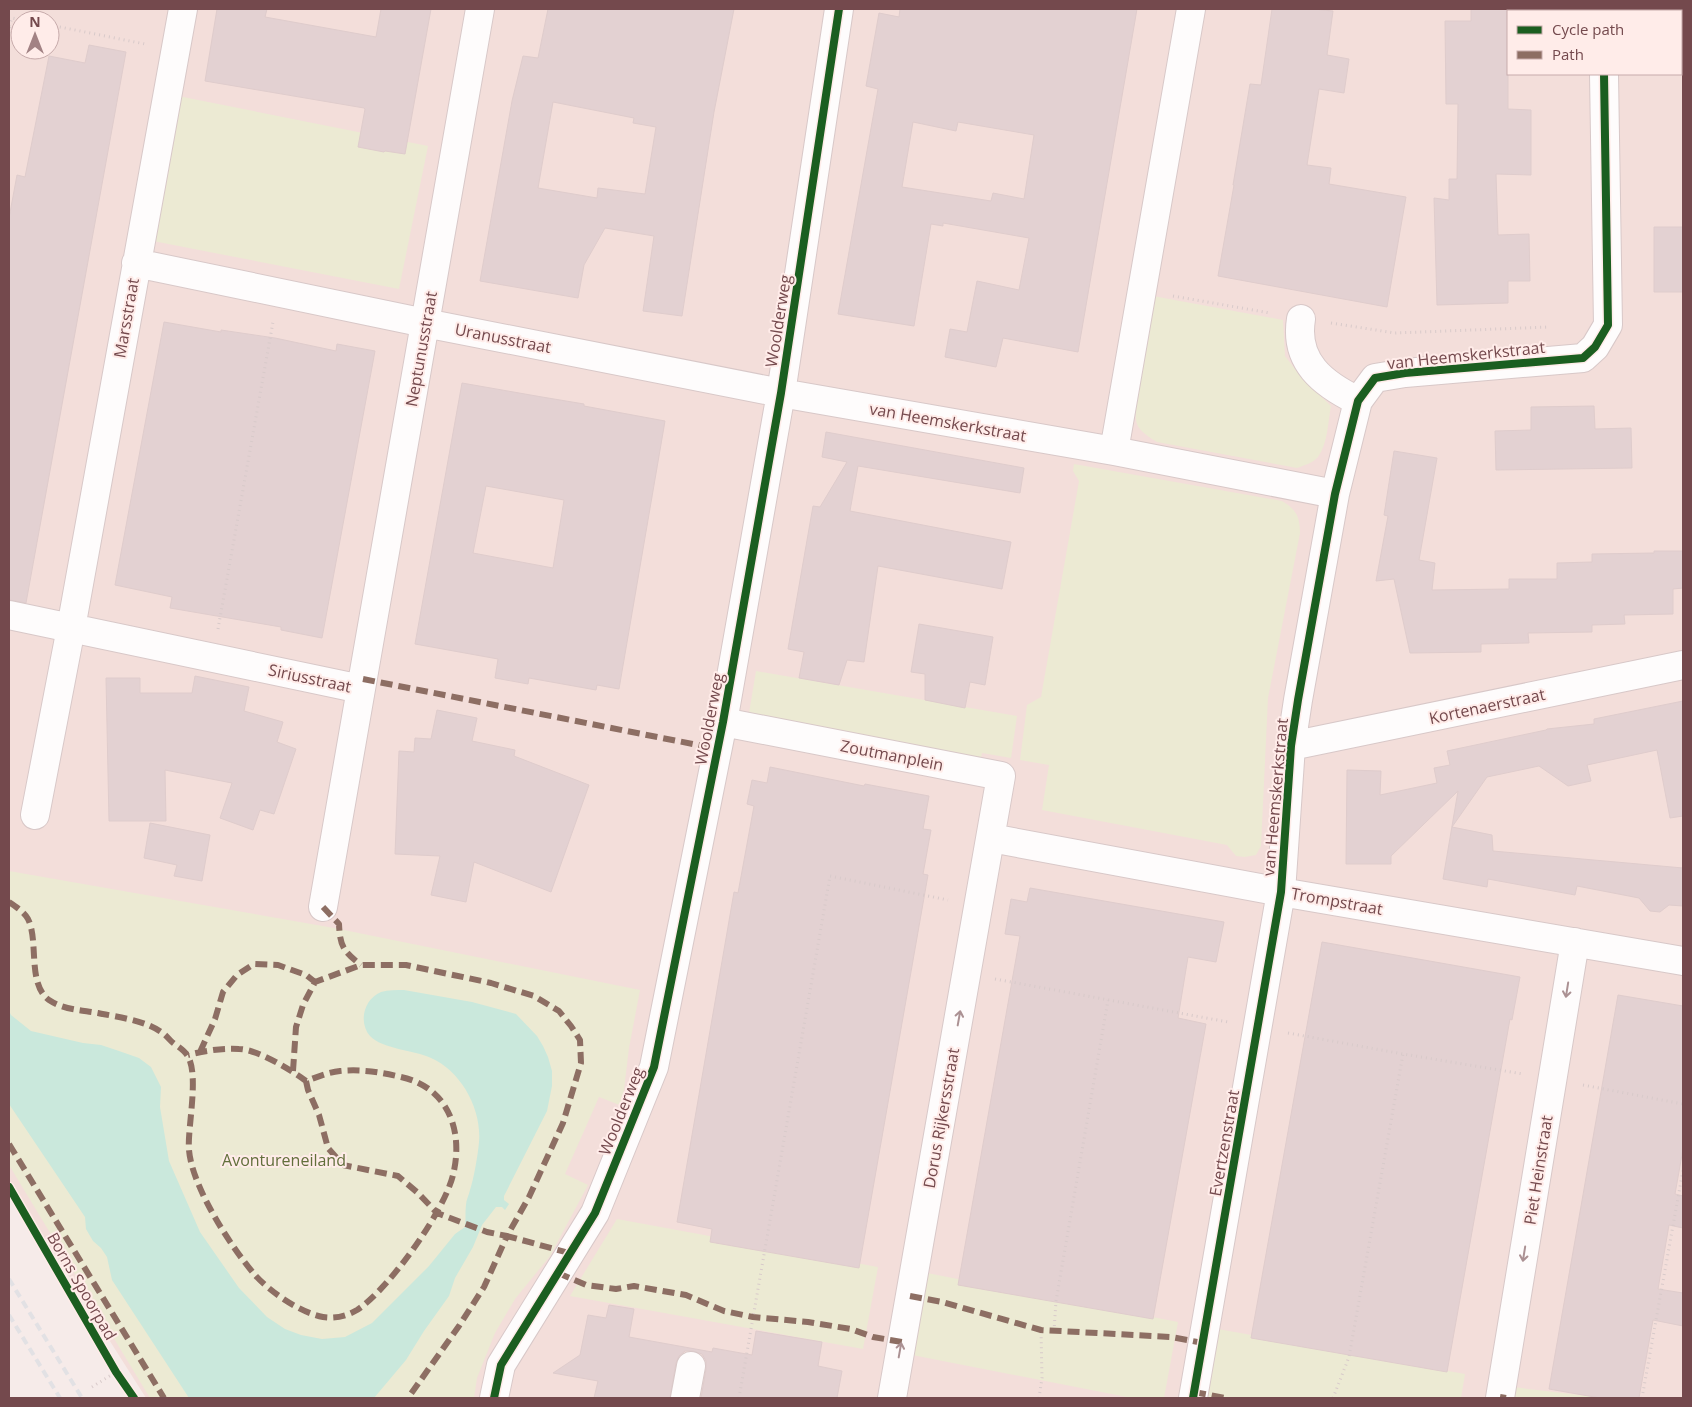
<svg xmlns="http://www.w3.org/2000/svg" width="1692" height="1407" viewBox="0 0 1692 1407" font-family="'Open Sans',sans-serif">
<rect width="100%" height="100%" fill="#f6ebe9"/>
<path fill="#f3deda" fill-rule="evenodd" d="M9 9H1683V1398H146L9 1182ZM1508 11H1681V74H1508ZM20 20H50V50H20Z"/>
<path fill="#ecead3" d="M178 96 428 146 399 289 153 241Z
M1153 296 1283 320 1285 356 1301 377 1331 406C1328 421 1328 443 1318 457 1313 463 1305 465 1297 468L1157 442C1151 438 1140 432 1137 424 1130 405 1149 320 1153 296Z
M1074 464 1282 501C1296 509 1300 517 1300 533L1268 698 1261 846 1256 855 1245 857 1236 856 1227 845 1042 810 1049 765 1020 760 1027 705 1041 697 1079 481 1073 471Z
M756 671 1017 716 1011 758 982 753 980 762 748 719Z
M9 871 334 928 640 990 629 1048 622 1106 599 1097 565 1174 588 1185 550 1256 515 1299 495 1333 477 1378 474 1398H150L9 1165Z
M617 1219 878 1267 863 1349 570 1296Z
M922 1272 1178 1322 1164 1398H1132L907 1354Z
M1218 1329 1465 1374 1461 1398H1206Z
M1504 1386 1588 1396 1601 1398H1501Z"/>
<path fill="#cae8dc" d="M404 990 472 1002 516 1014 537 1036 543 1046 548 1057 552 1071V1086L547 1111 504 1196V1200L509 1204 505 1210 502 1207H496L482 1225 473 1247 455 1278 449 1296 424 1331 406 1360 374 1398H189L112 1280 107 1257 101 1248 93 1241 86 1229 85 1217 9 1104V1011L11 1015 31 1031 83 1043 101 1045 119 1051 139 1058 151 1067 161 1087 160 1107 169 1161 200 1232 239 1288 267 1317 285 1329 301 1335 322 1339 345 1337 372 1323 429 1266 455 1234 465 1227C466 1219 465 1213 466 1205 466 1200 469 1195 470 1190 474 1178 478 1154 479 1142 482 1109 461 1071 431 1058 414 1050 382 1049 370 1036 358 1022 364 999 381 992 388 990 397 990 404 990Z"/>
<path fill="#e3d1d2" stroke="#dfcccc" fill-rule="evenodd" d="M217 9H267L265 17 376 37 381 9H431L405 154 385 151 384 152 358 147 365 109 364 108 205 81Z
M548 9H734L714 112 682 316 643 311 654 236 605 228 584 265 578 298 480 281 512 101 523 56 538 58ZM553 102 634 118 633 123 656 127 645 194 598 188 597 198 538 188Z
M900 9H1137L1078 352 1003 338 996 367 945 357 950 329 967 332 977 281 1019 290 1029 238 943 223V226L931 224 914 326 838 314 878 89 866 86 879 13 899 17ZM913 122 956 131 958 122 1034 135 1024 199 993 193 991 201 902 187Z
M1272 9H1314L1333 11 1327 55 1349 59 1344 93 1319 89 1307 165 1331 168 1329 184 1406 197 1387 307 1218 276 1234 185H1233L1250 84 1261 85Z
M1471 9H1508V109L1531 110V175L1496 174 1498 235 1529 234 1530 281H1508V303L1437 305 1434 198 1449 200V179H1457L1458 104H1446L1445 21H1471Z
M89 45 126 52 26 603 9 600V218L17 175 25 177 49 56 85 63Z
M1654 227H1683V292H1654Z
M164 322 221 332V330L275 338 336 351 337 344 375 351 322 638 281 630V627L170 608 172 597 115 585Z
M462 383 542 397 584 404V406L665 421 619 689 597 685 596 690 529 678 528 684 495 678 498 659 415 644ZM486 486 564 500 553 568 473 553Z
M1594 406 1595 429 1631 428 1632 468 1496 470 1495 431 1531 430V407Z
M826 432 1024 468 1020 493 858 466 850 511 1011 542 1002 589 878 566 864 662 847 660 839 685 799 678 804 652 788 649 813 506 820 507 847 462 822 457Z
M1394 451 1437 458 1419 560 1435 563 1432 590 1509 589V579H1557V563L1592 562V554L1654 553V551H1683V588L1673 589V614L1624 615 1625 624 1592 625V632L1528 633 1529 643 1481 644V652L1410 653 1394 579 1376 581 1388 516 1384 515Z
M919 624 993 637 985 685 970 682 965 708 925 700V674L911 672Z
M195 676 249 687 244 711 283 722 277 742 296 749 274 814 260 810 253 830 220 818 232 783 165 770 166 821H109L106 678H140V693H192Z
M1683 701V816L1670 818 1657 750 1587 765 1591 781 1568 786 1539 766 1487 777 1452 827 1492 835 1493 851 1683 868V906L1669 905 1660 912 1650 911 1639 898 1577 886 1575 895 1488 879 1487 887 1443 879 1458 791 1391 856V864H1346L1347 770 1381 771 1380 795 1437 783 1434 768 1450 765 1447 751 1546 730 1547 729 1594 724V719Z
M437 710 477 718 472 741 515 750 514 756 589 785 551 892 474 862 466 902 431 895 440 856 395 854 399 751 414 752 415 738 431 739Z
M770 767 864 786 865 784 929 796 923 829 931 830 923 874 928 875 859 1268 710 1242 712 1229 677 1222 734 892 738 893 754 806 747 804 752 780 767 783Z
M150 823 210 835 202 881 174 876 177 865 144 858Z
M1030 888 1224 922 1216 962 1188 957 1178 1018 1206 1024 1153 1319 958 1285 1020 936 1005 934 1011 899 1027 902Z
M1322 942 1520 977 1512 1020 1510 1019 1447 1372 1251 1338Z
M1618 995 1683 1006V1149L1675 1194 1683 1196V1228L1669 1225 1658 1289 1683 1293V1326L1653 1320 1639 1398H1600L1549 1389Z
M609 1305 634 1309 629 1337 712 1352 713 1348 752 1355 756 1331 822 1342 818 1366 842 1371 837 1398H701L706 1369V1361L702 1354 693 1351H685L679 1356 676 1363 670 1398H594L598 1381 553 1373 580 1355 588 1315 606 1318Z"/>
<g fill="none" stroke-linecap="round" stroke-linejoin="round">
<defs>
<path id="minor" d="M1603 9V11
M136 263 425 323 781 393 1114 451 1335 494
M1301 319C1294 362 1323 384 1358 401
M1114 451 1191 9
M9 615 361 689 323 907
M361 689 480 9
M723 722 1001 776 892 1398
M1291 746 1683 665
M35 815 71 628 183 9
M991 838 1281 892 1683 961
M494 1398 501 1365 595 1213 654 1067 723 722 781 393 839 9
M685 1398 691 1366
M1193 1398 1281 892 1291 746 1298 700 1335 494 1358 401 1375 378 1405 373 1583 358 1595 347 1608 325 1604 74
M1500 1398 1575 942"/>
</defs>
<use href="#minor" stroke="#d8c8c8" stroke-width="30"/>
<path stroke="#d8caca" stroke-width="3" stroke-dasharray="1 4" stroke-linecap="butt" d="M50 25 145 44
M9 26 12 18 22 20
M9 33 10 26
M1173 296 1270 313
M1331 323 1395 333 1549 327
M218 629 273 322
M995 979 1228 1022
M1288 1033 1403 1054
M1583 1085 1683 1104
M1054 1331 1056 1301 1108 1000
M92 1387 116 1372
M739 1398 830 876 948 900
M1039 1398 1042 1378 1041 1330
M1333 1398 1349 1357 1403 1054 1523 1074
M1642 1398 1683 1170"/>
<use href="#minor" stroke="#fefcfc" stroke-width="28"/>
<path stroke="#e2e1e4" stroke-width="4" stroke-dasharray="8 5" stroke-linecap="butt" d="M9 1279 82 1398
M9 1315 60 1398"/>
<path stroke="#8d6e63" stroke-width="6" stroke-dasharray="12 6" stroke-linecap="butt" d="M363 679 718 749
M9 902C15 906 24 912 28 919 39 941 27 984 49 1000 64 1010 81 1010 98 1013 117 1017 144 1020 161 1032 165 1034 168 1038 172 1042 177 1046 184 1050 187 1055 200 1073 187 1129 189 1150 192 1187 231 1247 255 1275 270 1292 301 1313 323 1317 334 1319 347 1316 357 1310 389 1289 444 1212 453 1175 464 1131 448 1087 401 1077 380 1072 361 1069 340 1071 329 1072 317 1077 306 1081 291 1070 257 1049 239 1049 221 1048 204 1051 188 1055
M323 907 339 924C340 946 343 951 361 965
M200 1052 215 1019 223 992 237 975 254 964 278 965 306 975 315 982
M293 1071 296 1027 303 1005 315 982 361 965H406L491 983 534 996 559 1011 571 1026 580 1040 581 1063 563 1123 529 1197 507 1236 569 1253
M306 1081 308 1090 319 1115 328 1148 343 1165 398 1176 418 1193 437 1213 487 1232 507 1236 484 1287 459 1326 408 1398
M9 1144 164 1398
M558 1273 586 1285 616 1289 634 1286 686 1295 724 1311 753 1317 808 1322 851 1329 873 1337 902 1342
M910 1296 942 1302 1041 1330 1171 1337 1203 1343
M1194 1392 1225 1398
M1500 1397 1506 1398"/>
<defs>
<path id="cycleway" d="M9 1187 116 1372 134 1398
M494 1398 501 1365 595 1213 654 1067 723 722 781 393 839 9
M1193 1398 1281 892 1291 746 1298 700 1335 494 1358 401 1375 378 1405 373 1583 358 1595 347 1608 325 1604 74"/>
</defs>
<use href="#cycleway" stroke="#ffece9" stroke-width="11"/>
<use href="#cycleway" stroke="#1b5e20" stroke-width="8"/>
</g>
<defs><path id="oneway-shaft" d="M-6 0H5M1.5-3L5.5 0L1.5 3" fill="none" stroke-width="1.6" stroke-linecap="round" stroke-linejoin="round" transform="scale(1.25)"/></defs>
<g stroke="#ab9193">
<use href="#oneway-shaft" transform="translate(1567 990) rotate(99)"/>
<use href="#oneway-shaft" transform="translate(959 1018) rotate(-80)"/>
<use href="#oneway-shaft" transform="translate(1524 1254) rotate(99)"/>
<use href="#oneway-shaft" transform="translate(900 1350) rotate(-80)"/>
</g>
<g text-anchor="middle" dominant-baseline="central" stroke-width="4" stroke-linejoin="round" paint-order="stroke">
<g font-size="16" fill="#74494d" stroke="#ffece9">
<text transform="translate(126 318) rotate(-80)">Marsstraat</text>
<text transform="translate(778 321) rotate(-81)">Woolderweg</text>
<text transform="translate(503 338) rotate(11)">Uranusstraat</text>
<text transform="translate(421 349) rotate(-80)">Neptunusstraat</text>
<text transform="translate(1466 355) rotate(-6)">van Heemskerkstraat</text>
<text transform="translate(948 422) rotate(10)">van Heemskerkstraat</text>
<text transform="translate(310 678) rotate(12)">Siriusstraat</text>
<text transform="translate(1487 706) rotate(-12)">Kortenaerstraat</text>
<text transform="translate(709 719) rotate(-79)">Woolderweg</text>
<text transform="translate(892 755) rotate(11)">Zoutmanplein</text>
<text transform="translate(1275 797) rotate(-85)">van Heemskerkstraat</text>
<text transform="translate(1337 901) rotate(10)">Trompstraat</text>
<text transform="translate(621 1111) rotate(-68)">Woolderweg</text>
<text transform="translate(941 1118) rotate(-80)">Dorus Rijkersstraat</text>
<text transform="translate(1224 1143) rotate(-80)">Evertzenstraat</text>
<text transform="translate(1538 1170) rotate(-81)">Piet Heinstraat</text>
<text transform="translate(82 1286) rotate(60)">Borns Spoorpad</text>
</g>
<g font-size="16" fill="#626f3b" stroke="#ffece9">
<text x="284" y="1160">Avontureneiland</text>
</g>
</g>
<rect width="1692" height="1407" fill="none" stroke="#74494d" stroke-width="20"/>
<rect x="1507" y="10" width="175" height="65" fill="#ffece9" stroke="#c7abab"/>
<rect x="1517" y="26" width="25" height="8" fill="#1b5e20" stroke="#c7abab"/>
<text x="1552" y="35" font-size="15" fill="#74494d">Cycle path</text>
<rect x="1517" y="51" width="25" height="8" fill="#8d6e63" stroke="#c7abab"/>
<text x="1552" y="60" font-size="15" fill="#74494d">Path</text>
<g transform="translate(35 35)"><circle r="24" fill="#ffece9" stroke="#c7abab"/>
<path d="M0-4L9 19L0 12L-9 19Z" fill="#a28284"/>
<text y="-8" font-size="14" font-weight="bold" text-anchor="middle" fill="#74494d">N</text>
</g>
</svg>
